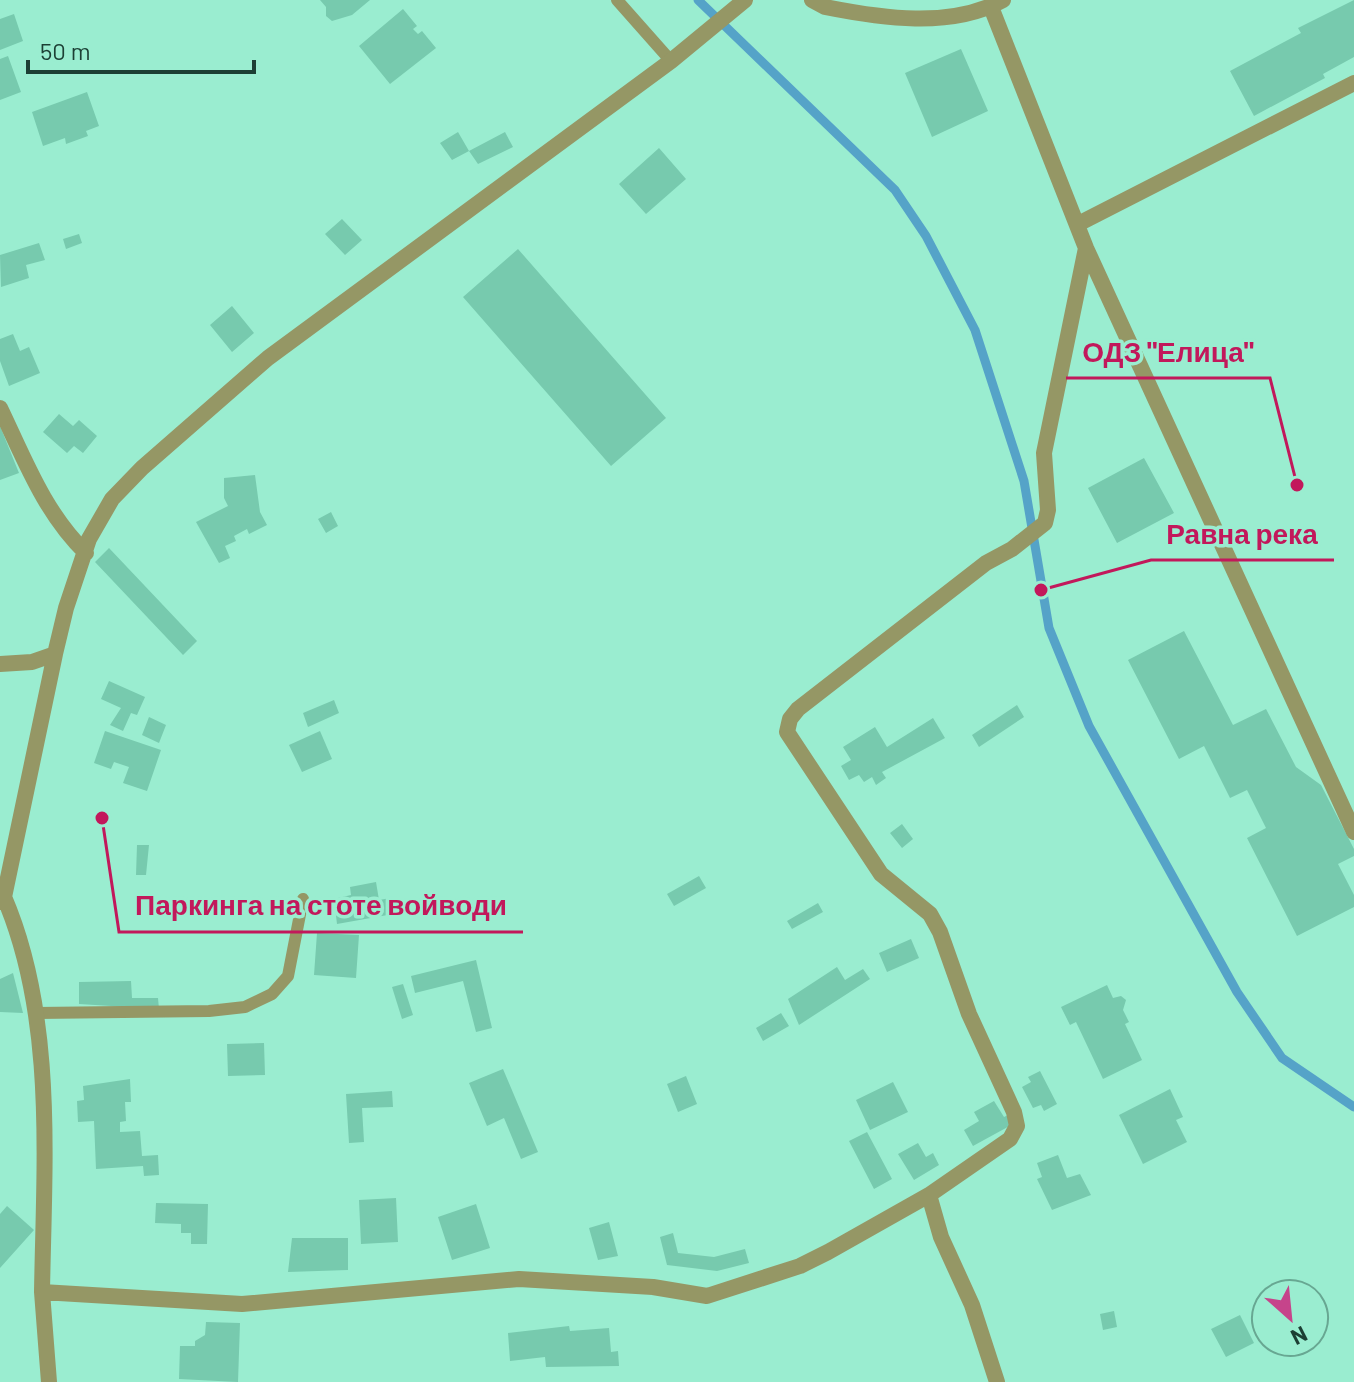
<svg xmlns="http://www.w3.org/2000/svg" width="1354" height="1382" viewBox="0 0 1354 1382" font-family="Barlow,sans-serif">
<rect width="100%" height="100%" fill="#9aedd0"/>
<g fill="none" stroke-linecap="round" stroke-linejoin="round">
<path stroke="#55a3c8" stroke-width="9" d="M698 0 895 190 926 236 975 330 1024 481 1049 628 1089 726 1237 992 1282 1058 1354 1107"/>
</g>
<path fill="#77caae" d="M320 0H370L352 15 332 21 326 16V7Z
M1354 0V57L1323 74 1325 78 1254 116 1230 71 1301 33 1298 28Z
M403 9 417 26 413 29 418 34 422 31 436 48 390 84 359 46Z
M14 14 23 41 0 50V19Z
M961 49 988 111 932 137 905 73Z
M8 56 21 92 0 100V59Z
M87 92 99 126 86 131 88 136 66 144 65 138 43 146 32 112Z
M458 132 469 151 452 160 440 143Z
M505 132 513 147 478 164 469 151Z
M659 148 686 179 646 214 619 184Z
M342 219 362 240 345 255 325 234Z
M79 234 82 243 66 249 63 239Z
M39 243 45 260 26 265 29 278 1 287 0 255Z
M518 249 666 418 611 466 463 297Z
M232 306 254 333 232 352 210 325Z
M13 334 20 351 29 347 40 373 9 386 0 361V339Z
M59 414 73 426 79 420 97 436 83 453 74 446 67 453 43 432Z
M0 426 19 473 0 480Z
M1144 458 1174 513 1117 543 1088 488Z
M255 475 260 512 267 525 249 534 247 529 234 536 236 541 225 546 230 558 219 563 196 522 228 506 224 498V478Z
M331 512 338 526 326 533 318 519Z
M109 548 197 641 183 655 95 562Z
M1184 631 1233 725 1266 709 1296 767 1321 785 1354 849V856L1338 864 1354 895V907L1297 936 1247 838 1266 828 1247 790 1230 798 1204 746 1179 759 1128 660Z
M109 681 145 697 137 715 131 713 123 731 110 725 121 708 101 699Z
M334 700 339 713 308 727 303 713Z
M1017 705 1024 717 979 747 972 735Z
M149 717 166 725 159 743 142 735Z
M933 718 945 738 882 772 886 778 876 785 872 777 864 782 859 775 849 780 841 766 851 760 843 747 875 727 887 747Z
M105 731 161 750 147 791 123 783 129 767 114 762 111 769 94 763Z
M320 731 332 759 302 772 289 745Z
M902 824 913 839 902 848 890 833Z
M137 845H149L146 875H136Z
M699 876 706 888 674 906 667 894Z
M376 882 379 900 391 898 393 914 337 924 334 899 351 895 350 887Z
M818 903 823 912 792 929 787 921Z
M317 933 359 935 356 978 314 975Z
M911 939 919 958 887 972 879 953Z
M476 960 492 1028 476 1032 463 981 415 993 411 976Z
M837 967 845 980 863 969 870 979 799 1025 788 999Z
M13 973 23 1013 0 1012V979Z
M131 981 132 998H158L159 1009 79 1004V982Z
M403 984 413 1015 402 1019 392 987Z
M1107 985 1113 998 1121 996 1126 1000 1123 1010 1129 1022 1125 1024 1142 1060 1103 1079 1076 1022 1070 1025 1061 1007Z
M781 1013 789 1026 763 1041 756 1028Z
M264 1043 265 1075 228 1076 227 1044Z
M503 1069 538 1152 521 1159 504 1118 487 1126 469 1083Z
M1040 1071 1057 1104 1044 1111 1041 1105 1033 1108 1022 1087 1031 1082 1028 1077Z
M686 1076 697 1104 678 1112 667 1084Z
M130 1079 131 1102H125L126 1121 120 1122V1132L140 1131 142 1156 158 1155 159 1175 144 1176 143 1166 96 1169 94 1121 78 1122 77 1101 84 1100 83 1086Z
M893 1082 908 1112 870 1130 856 1100Z
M1170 1089 1183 1117 1176 1120 1187 1142 1143 1164 1119 1115Z
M392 1091 393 1107 362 1108 364 1142 349 1143 346 1094Z
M994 1101 1004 1117 1010 1114 1015 1123 973 1146 964 1130 979 1121 974 1112Z
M867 1132 892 1179 874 1189 849 1141Z
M918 1143 926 1157 933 1153 939 1165 914 1180 898 1154Z
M1058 1155 1067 1178 1080 1174 1091 1195 1052 1210 1037 1179 1042 1177 1037 1163Z
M396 1198 398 1242 361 1244 359 1200Z
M156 1203 208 1204 207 1244H191V1233H181V1224L155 1223Z
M476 1204 490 1248 452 1260 438 1217Z
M7 1206 34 1230 0 1268V1214Z
M609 1222 618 1256 598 1260 589 1228Z
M673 1233 678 1253 714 1257 745 1249 749 1263 717 1271 667 1265 660 1237Z
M292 1238H348V1270L288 1272Z
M1114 1311 1117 1327 1103 1330 1100 1314Z
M1240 1315 1254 1343 1226 1357 1211 1329Z
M206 1322 240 1323 238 1382 179 1379 180 1346H195V1341L205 1335Z
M569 1326 570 1331 609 1328 611 1352 618 1351 619 1366 546 1367 545 1357 510 1361 508 1333Z"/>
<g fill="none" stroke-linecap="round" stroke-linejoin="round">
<path stroke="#959765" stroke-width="12" d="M617 0 671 61
M36 1013 209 1011 245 1007 272 994 288 976 303 899"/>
<path stroke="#959765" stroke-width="16" d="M812 0 825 7C880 18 951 29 1003 0
M991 7 1086 248 1354 832
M1078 224 1354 83
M0 408C25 460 44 512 86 553
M0 664 32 662 55 654 66 608 89 539 112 499 142 468 268 358 671 61 745 0
M4 897C56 1018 44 1163 42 1292L242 1304 519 1279 653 1287 707 1296 800 1266 828 1252 929 1195 1010 1139 1017 1126 1014 1112 969 1014 940 932 930 914 881 874 787 732 790 719 798 709 986 563 1012 549 1045 523 1048 510 1044 453 1086 248
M0 902 4 897 55 654
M929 1195 941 1237 972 1305 997 1382
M42 1292 49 1382"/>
</g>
<path fill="none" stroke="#c2185b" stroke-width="3" d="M1297 485L1270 378H1066M1041 590L1151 560H1334M102 818L119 932H523"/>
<g fill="#c2185b" stroke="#9aedd0" stroke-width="3">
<circle cx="1297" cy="485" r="8"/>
<circle cx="1041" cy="590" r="8"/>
<circle cx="102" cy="818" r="8"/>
</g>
<g font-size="28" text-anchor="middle" font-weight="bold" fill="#c2185b" stroke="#9aedd0" stroke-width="7" stroke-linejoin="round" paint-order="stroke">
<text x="1168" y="362">ОДЗ "Елица"</text>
<text x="1242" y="544">Равна река</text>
<text x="321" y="915">Паркинга на стоте войводи</text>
</g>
<g transform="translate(1290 1318) rotate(153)"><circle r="38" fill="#9aedd0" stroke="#68a792" stroke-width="2"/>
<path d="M0-6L14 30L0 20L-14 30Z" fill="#c6448b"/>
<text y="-12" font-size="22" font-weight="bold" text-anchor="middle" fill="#1c3f34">N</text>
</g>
<path d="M28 60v12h226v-12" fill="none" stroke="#1c3f34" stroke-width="4"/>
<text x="40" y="60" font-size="24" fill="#1c3f34" stroke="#9aedd0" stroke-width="6" paint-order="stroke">50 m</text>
</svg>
